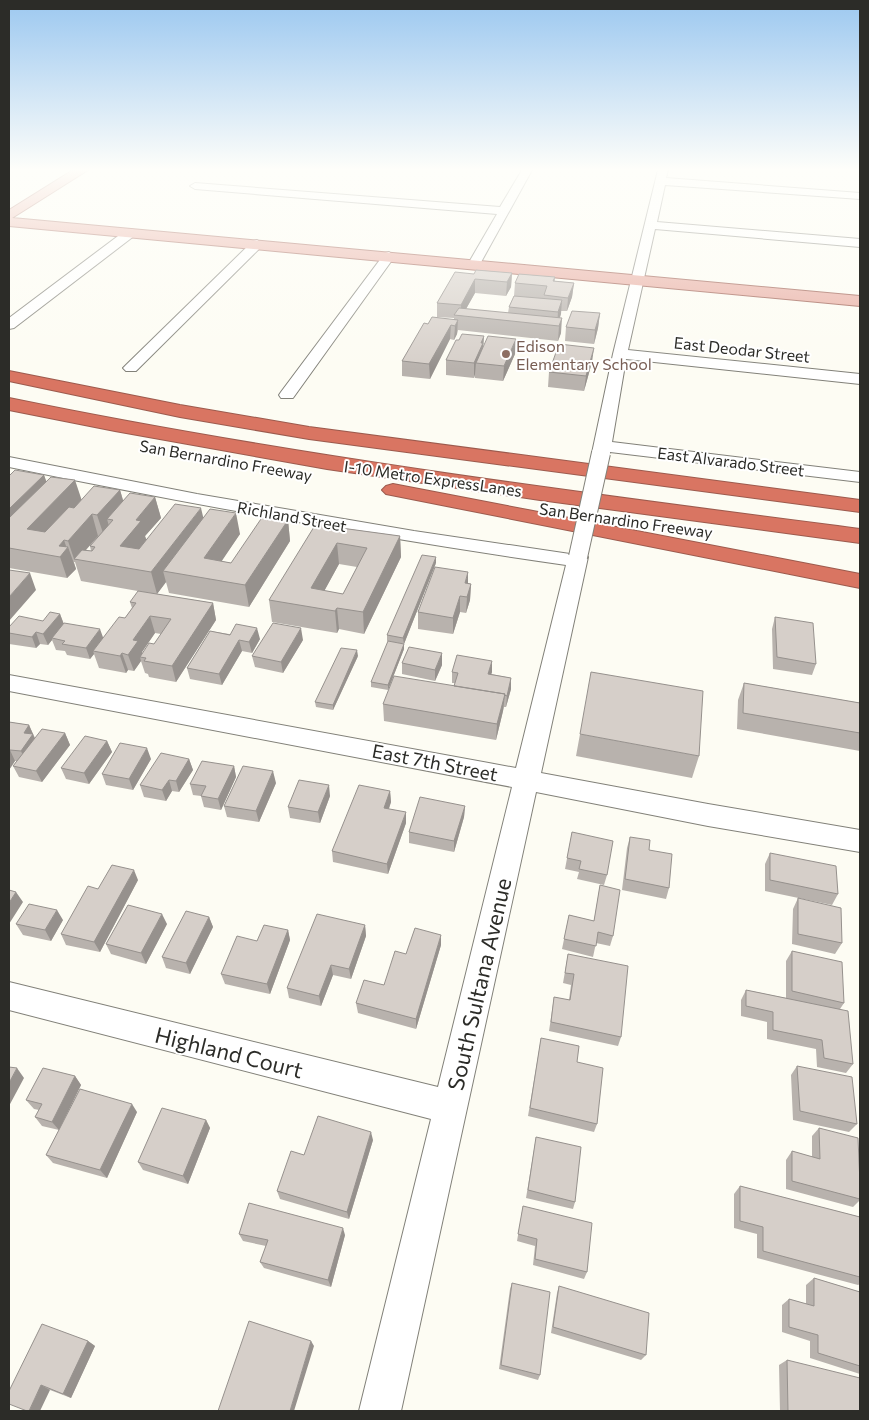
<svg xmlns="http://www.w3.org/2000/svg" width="869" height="1420" viewBox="0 0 869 1420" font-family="Commissioner,sans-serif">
<rect width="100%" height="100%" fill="#fdfcf3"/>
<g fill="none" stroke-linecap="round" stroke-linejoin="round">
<defs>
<path id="minor" d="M522 170H532L480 264 474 268 468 264 497 214 195 189 190 186 195 183 500 207Z
M658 170H668L666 178 860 193V199L665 185 657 222 860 239V247L655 229 628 350 860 374V384L626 359 612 442 860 472V482L610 452 607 457 601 458 595 457 592 453 613 354Z
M130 229 134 230 136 233 134 236 14 328 9 329V318L126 230Z
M257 240 263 244 261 247 136 371H126L123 368 126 365 253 241Z
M389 252 395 256 293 398H281L279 395 281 392 385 253Z
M9 457 197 494 414 531 570 554 578 551 585 553 588 557 541 773 708 804 860 830V852L708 826 536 792 401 1411H359L431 1119 9 1010V982L438 1087 512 787 9 691V675L516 768 566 565C379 538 194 505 9 467Z"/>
<path id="major" d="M73 170H88L12 218 860 296V306L9 226V210Z"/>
<path id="highway" d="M9 371 180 405 309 427 860 500V512L309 439 180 417 9 381Z
M9 398C291 456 575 492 860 529V543L540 500 327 469 115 431 9 410Z
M393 484 860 574V588L386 494 382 490 386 486Z"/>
</defs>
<use href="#minor" stroke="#828179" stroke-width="2"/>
<use href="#major" stroke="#9c5b4e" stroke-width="2"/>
<use href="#highway" stroke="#9c5b4e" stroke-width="2"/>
<use href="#minor" fill="#fff" fill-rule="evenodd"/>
<use href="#major" fill="#e8aca1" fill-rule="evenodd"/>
<use href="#highway" fill="#d97562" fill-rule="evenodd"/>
<defs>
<path id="minor-bridge" d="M578 557 601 453"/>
</defs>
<use href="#minor-bridge" stroke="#828179" stroke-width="20" stroke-linecap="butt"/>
<use href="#minor-bridge" stroke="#fff" stroke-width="18"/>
</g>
<path fill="#b8b2ad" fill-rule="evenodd" d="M512 273 511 287 506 296 475 293 466 309 508 313 509 307 514 296 515 283 555 277V281L574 283 572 297 567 311H561L560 318 561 333 558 341 458 330 457 334 454 340 450 339 430 379 402 376V361L428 324 454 320V318L437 317V303L474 274Z
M600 313 598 328 594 344 565 341 566 327Z
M484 336 483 347 515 354 503 381 475 378V374L474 378 446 375V360L459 340Z
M592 362 584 391 548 387 549 372Z
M44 475 46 481 81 500 120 490 123 500 155 497 161 518 145 536 146 539 204 518 240 534 221 561 231 563 288 520 290 541 249 607 169 593 166 582 157 594 213 603 216 620 176 682 149 677 148 674 145 673 141 661 134 671 128 670 126 673 99 668 94 654 90 659 67 655 65 651 56 650 52 640 48 645 40 644 36 648 9 644V627L43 621 60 614 64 624 103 638 125 618 132 608 130 602 149 593 81 581 75 562H74L76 569 67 578 9 568V476ZM98 536 90 546 91 551 86 550ZM155 633 161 634 154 644 142 653V652Z
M342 526V528L400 536 401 557 364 634 339 629 337 633 272 622 269 600ZM339 564 357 567 343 594 324 591Z
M436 563 404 644 387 641V635Z
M468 583 471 584 470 600 466 613 460 612 453 634 418 629V612Z
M775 617 816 664 812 675 773 669 772 629Z
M210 631 260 639 252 653 242 651 222 685 190 679 187 668Z
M303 640 283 673 255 667 252 656Z
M404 644V649L388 690 371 687V682Z
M358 656 333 710 316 707 315 702Z
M402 663 442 665 435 681 402 674Z
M452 672H492L491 674 511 678V689L506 707H504L503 711 496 740 384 721 383 704 454 686 455 683H452Z
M744 683 860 703V751L737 729 738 700Z
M9 722 29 725 35 738 65 733 70 745 42 782 19 777 13 766 17 761H15L9 770Z
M580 734 699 756 692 778 576 756Z
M107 741 112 752 89 784 66 779 61 768Z
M151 759 133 790 106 785 102 774Z
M189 759 193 770 179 792 172 791 166 801 144 797 140 785Z
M234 766 236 777 221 810 204 807 201 796 193 795 190 784Z
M276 783 259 822 227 817 224 806Z
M390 791 391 802 389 809 406 823 388 874 333 862 332 851Z
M330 796 320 823 290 818 288 807Z
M465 806 464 817 454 852 409 843V832Z
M572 832 607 875 604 885 577 879 579 872 565 869Z
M630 837 669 888 666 899 622 890 627 848Z
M770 853 838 894 832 905 765 891V864Z
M138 880 100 952 66 945 61 934 98 889Z
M600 885 613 936 610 946 596 943 593 957 562 949 569 915 594 921Z
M798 898 842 943 835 954 792 944 793 909Z
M209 917 213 927 190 974 166 968 162 957Z
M63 920 51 941 23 935 16 924Z
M167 924 146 964 111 954 106 944Z
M365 925 366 936 351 979 333 975 321 1006 289 998 287 988Z
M288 930 290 940 270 994 225 984 221 974 257 941Z
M441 945 416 1029 358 1013 356 1003 384 985 406 954Z
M792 951 844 1003 840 1009 853 1064 846 1073 817 1067 816 1049 767 1039V1022L741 1016V1000L746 990 786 998V961Z
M568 954 621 1037 618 1046 549 1031 554 997 569 1000 571 985 563 983Z
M541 1038 577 1062 597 1124 594 1132 528 1116Z
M797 1066 857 1124 849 1132 793 1120 791 1075Z
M75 1076 81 1085 63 1122 137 1112 107 1178 53 1163 46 1155 59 1130 42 1126 35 1117 39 1110 34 1109 26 1100Z
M206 1120 210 1128 188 1184 143 1170 138 1162Z
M819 1128 860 1184V1200L853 1207 786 1189V1160L792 1151 812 1157V1136Z
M536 1137 575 1202 573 1209 526 1198Z
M373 1140 349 1219 280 1199 277 1191 304 1155Z
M740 1186 860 1217V1284L858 1285 757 1258V1234L734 1228V1194Z
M523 1206 587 1272 584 1279 533 1265 535 1246 517 1241Z
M239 1234 345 1235 331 1287 264 1268 260 1262 266 1246 243 1241Z
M814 1278 860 1292V1374L810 1358V1341L782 1332V1305L789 1299 806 1304V1285Z
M512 1283 540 1375 538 1380 499 1369 510 1289Z
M559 1286 646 1355 641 1360 551 1333 557 1293Z
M88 1341 95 1346 71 1398 50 1390 9 1391Z
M787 1360 860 1411H780L779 1365Z"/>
<path fill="#96918d" d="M512 273 511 287 506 296 507 282Z
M475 279V293L462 316H460L461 305Z
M574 283 572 297 567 311 568 298Z
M562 300 561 314 557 326 558 312Z
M600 313 598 328 594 344 595 330Z
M562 318 561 333 558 341 559 326Z
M458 320 457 334 454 340 455 326Z
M451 325 450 339 430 379 429 364Z
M484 336 483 350 476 363 475 374 474 378V363L481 343Z
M516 339 515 354 503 381 504 366Z
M594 348 592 362 584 391 586 376Z
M44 475 51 495 9 538V509Z
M75 480 82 501 35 551 27 529Z
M120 490 126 511 113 520 107 519 110 530 104 536 97 515Z
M155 497 161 518 145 536 147 542 126 567 120 546 136 520Z
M201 508 206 529 163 571 166 582 157 594 151 572Z
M236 513 240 534 209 580 204 558Z
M92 514 98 536 77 560 74 559 68 541Z
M288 520 290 541 249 607 245 585Z
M400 536 401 557 364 634 363 612Z
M64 540 67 549 68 547 76 569 67 578 60 557 59 546Z
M337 543 339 564 315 608 311 588Z
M436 557V563L404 644 403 638Z
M468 572V588L465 583Z
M30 573 36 590 9 621V597Z
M471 584 470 600 466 613 467 597Z
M460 596V612L453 634V618Z
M213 603 216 620 176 682 172 666Z
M337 608 339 629 337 633 335 611Z
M60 614 64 625 52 638V640L48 645 43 634Z
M150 616 155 633 142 652 143 657H140L141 661 134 671 128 655 133 640Z
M257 628 260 639 252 653 249 642Z
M301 628 303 640 283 673 281 662Z
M100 629 104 640 93 651 94 654 90 659 86 648Z
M36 632 40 644 36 648 32 637Z
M239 640 242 651 222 685 219 674Z
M404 644V649L388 690V685Z
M357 650 358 656 333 710V705Z
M122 653 128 670 126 673 120 656Z
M442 653V665L435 681V670Z
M492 661V672L488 685V674Z
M511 678V689L506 707 507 696Z
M505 694 503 711 496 740 497 724Z
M29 725 38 746 26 763 21 751 24 733Z
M65 733 70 745 42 782 36 771Z
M107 741 112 752 89 784 84 773Z
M147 748 151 759 133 790 129 779Z
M10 750 15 761 9 770V751Z
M189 759 193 770 179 792 176 781Z
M234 766 236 777 221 810 218 799Z
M273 771 276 783 259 822 256 811Z
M169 780 172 791 166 801 162 790Z
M329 785 330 796 320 823 318 812Z
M390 791 391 802 385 819 384 808Z
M465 806 464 817 454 852V841Z
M406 812V823L388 874 387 864Z
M134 870 138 880 100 952 94 942Z
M16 892 23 902 9 924V903Z
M57 910 63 920 51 941 45 930Z
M162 914 167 924 146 964 141 953Z
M209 917 213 927 190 974 186 963Z
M365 925 366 936 351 979 349 969Z
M288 930 290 940 270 994 267 984Z
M441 935V945L416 1029V1019Z
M331 965 333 975 321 1006 319 996Z
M17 1068 24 1078 9 1106V1083Z
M75 1076 81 1085 59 1130 52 1122Z
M132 1104 137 1112 107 1178 100 1170Z
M206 1120 210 1128 188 1184 183 1176Z
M371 1132 373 1140 349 1219 347 1212Z
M343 1228 345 1235 331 1287 328 1280Z
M88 1341 95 1346 71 1398 63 1394Z
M311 1341 314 1346 294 1411H290Z
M41 1385 50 1390 40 1411H29Z"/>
<path fill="#d6cfc9" stroke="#96918d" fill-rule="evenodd" d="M476 270 512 273 507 282 475 279 461 305 437 303 455 272 474 274Z
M519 274 555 277 553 281 574 283 568 298 544 295 547 286 515 283Z
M514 296 562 300 558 312 509 307Z
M459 308 562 318 559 326 454 315Z
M572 311 600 313 595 330 566 327Z
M432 317 458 320 455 326 451 325 429 364 402 361 424 323 428 324Z
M462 334 484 336 481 343H483L474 363 446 360 456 340H459Z
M488 336 516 339 504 366 476 363Z
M559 344 594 348 586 376 549 372Z
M15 470 44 475 9 509V476Z
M51 477 75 480 27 529 45 532 69 507 74 508 94 486 120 490 97 515 92 514 68 541 64 540 59 546 68 547 60 557 9 548V518Z
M130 493 155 497 136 520 141 521 120 546 139 549 175 504 201 508 151 572 74 559 82 550 92 551 95 547 90 546 113 520 107 519Z
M210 509 236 513 204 558 231 563 263 516 288 520 245 585 163 571Z
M317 522 342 526 341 528 400 536 363 612 337 608 335 611 269 600ZM337 543 367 548 343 594 311 588Z
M422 555 436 557 403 638 387 635Z
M435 567 468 572 465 583 471 584 467 597 460 596 453 618 418 612Z
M9 570 30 573 9 597Z
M138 591 213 603 172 666 144 661 146 658 140 657 149 643 154 644 171 619 150 616 133 640 138 641 128 655 122 653 120 656 93 651 119 617 125 618 136 603 130 602Z
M50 612 60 614 43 634 36 632 32 637 9 633V627L19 616 43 621Z
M775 617 813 623 816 664 777 657Z
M64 623 100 629 86 648 62 644 65 641 52 638Z
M273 623 301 628 281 662 252 656Z
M236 624 257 628 249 642 239 640 219 674 187 668 210 631 230 635Z
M388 641 404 644 388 685 371 682Z
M409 647 442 653 435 670 402 663Z
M341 648 357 650 333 705 315 702Z
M457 655 492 661 488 674 511 678 507 696 504 695 505 694 454 686 458 673 452 672Z
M591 672 703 691 699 756 580 734Z
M394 676 505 694 497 724 383 704Z
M744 683 860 703V733L743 713Z
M9 722 29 725 24 733 33 734 21 751 10 750 9 751Z
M42 729 65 733 36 771 13 766Z
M85 736 107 741 84 773 61 768Z
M120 743 147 748 129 779 102 774Z
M161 753 189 759 176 781 169 780 162 790 140 785Z
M202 761 234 766 218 799 201 796 206 786 190 784Z
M243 766 273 771 256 811 224 806Z
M299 780 329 785 318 812 288 807Z
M359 785 390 791 384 808 406 812 387 864 332 851Z
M420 797 465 806 454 841 409 832Z
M572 832 613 841 607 875 579 869 581 861 567 858Z
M630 837 650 840 649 850 672 854 669 888 625 879Z
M770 853 836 866 838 894 770 880Z
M112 865 134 870 94 942 61 934 88 886 98 889Z
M600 885 620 890 613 936 598 932 596 946 564 939 569 915 594 921Z
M9 890 16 892 9 903Z
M798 898 841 908 842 943 798 934Z
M29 904 57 910 45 930 16 924Z
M128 905 162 914 141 953 106 944Z
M186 911 209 917 186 963 162 957Z
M317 914 365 925 349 969 331 965 319 996 287 988Z
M264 925 288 930 267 984 221 974 237 936 257 941Z
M415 928 441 935 416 1019 356 1003 364 980 384 985 395 951 406 954Z
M792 951 842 962 844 1003 792 991Z
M568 954 628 966 621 1037 551 1022 554 997 570 1000 574 974 565 973Z
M746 990 848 1011 853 1064 824 1058 822 1040 773 1030V1012L746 1006Z
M541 1038 579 1046 577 1062 603 1068 597 1124 530 1108Z
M797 1066 852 1077 857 1124 800 1111Z
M9 1067 17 1068 9 1083Z
M43 1068 75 1076 52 1122 35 1117 42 1104 26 1100Z
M80 1089 132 1104 100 1170 46 1155Z
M162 1108 206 1120 183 1176 138 1162Z
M318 1116 371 1132 347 1212 277 1191 291 1151 304 1155Z
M819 1128 858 1138 860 1184V1199L792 1181V1151L820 1159Z
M536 1137 581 1147 575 1202 528 1190Z
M740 1186 860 1217V1277L763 1251V1227L740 1221Z
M249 1203 343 1228 328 1280 260 1262 268 1240 239 1234Z
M523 1206 592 1223 587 1272 535 1259 537 1239 518 1234Z
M814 1278 860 1292V1366L818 1353V1335L789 1327V1299L814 1306Z
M512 1283 550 1292 540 1375 501 1365Z
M559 1286 649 1313 646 1355 553 1327Z
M249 1321 311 1341 290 1411H218Z
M42 1324 88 1341 63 1394 41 1385 29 1411H27L9 1404V1391Z
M787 1360 860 1378V1411H788Z"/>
<linearGradient id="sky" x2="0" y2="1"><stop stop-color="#9cc8f0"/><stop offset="0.46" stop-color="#fefefa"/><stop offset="1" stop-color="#fefefa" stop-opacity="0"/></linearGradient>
<rect width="869" height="369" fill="url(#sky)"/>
<circle fill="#8d6e63" stroke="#fff" stroke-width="2" cx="506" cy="354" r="5"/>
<g text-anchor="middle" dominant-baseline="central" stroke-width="4" stroke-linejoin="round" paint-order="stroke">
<g font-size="16" fill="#785e54" stroke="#fff" text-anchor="start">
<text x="516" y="345">Edison<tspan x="516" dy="18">Elementary School</tspan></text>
</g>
<g font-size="16" fill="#2c2c28" stroke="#fff">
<text transform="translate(742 349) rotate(6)">East Deodar Street</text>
<text transform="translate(226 460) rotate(10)">San Bernardino Freeway</text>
<text transform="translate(731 461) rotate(7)">East Alvarado Street</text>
<text transform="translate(433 478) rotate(8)">I-10 Metro ExpressLanes</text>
<text transform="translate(292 516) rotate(10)">Richland Street</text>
<text transform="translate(626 520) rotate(8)">San Bernardino Freeway</text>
</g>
<g font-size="19" fill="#2c2c28" stroke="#fff">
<text transform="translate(435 762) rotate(11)">East 7th Street</text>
</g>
<g font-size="22" fill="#2c2c28" stroke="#fff">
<text transform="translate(479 984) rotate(-77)">South Sultana Avenue</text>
<text transform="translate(229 1052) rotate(14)">Highland Court</text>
</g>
</g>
<rect width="869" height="1420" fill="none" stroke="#2c2c28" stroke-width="20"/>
</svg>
